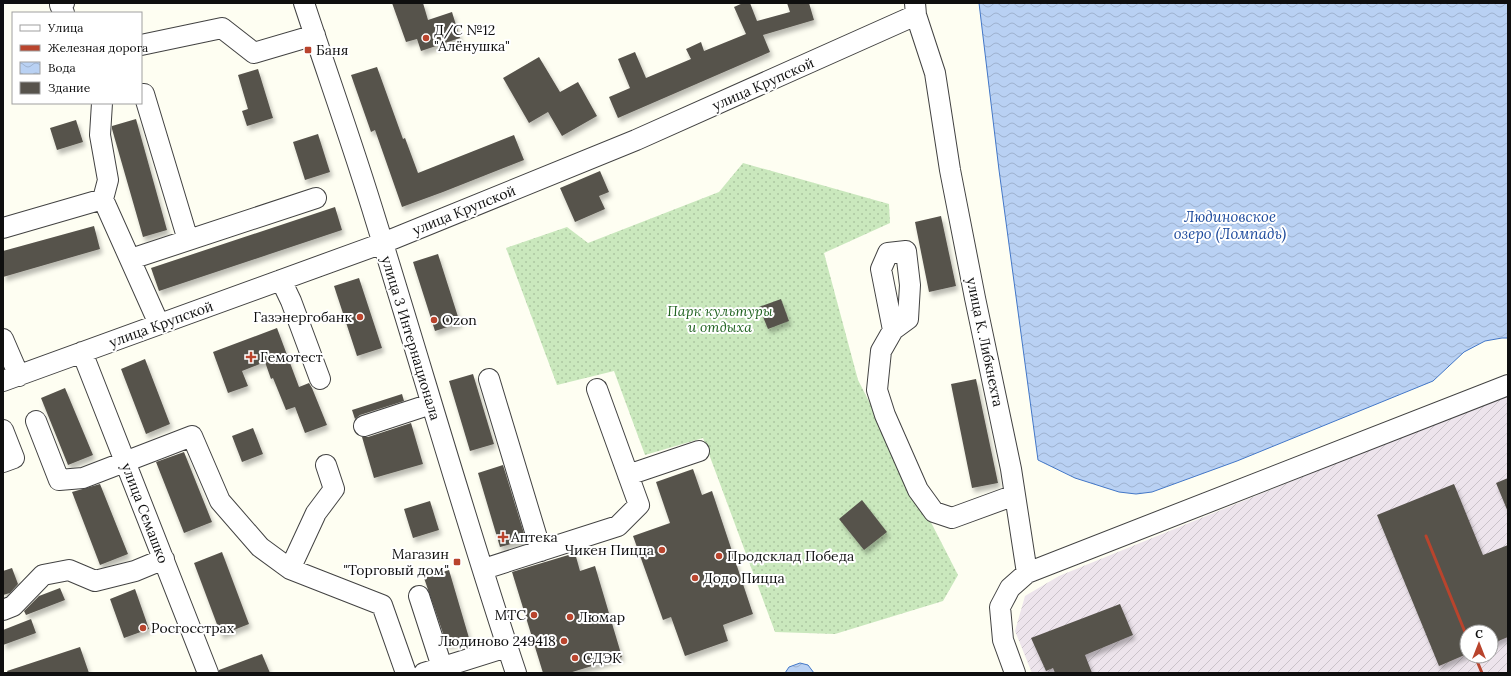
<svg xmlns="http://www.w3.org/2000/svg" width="1511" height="676" viewBox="0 0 1511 676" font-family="Lora,serif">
<defs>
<pattern id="industrial-furrows" width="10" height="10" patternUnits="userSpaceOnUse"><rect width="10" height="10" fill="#ede4ec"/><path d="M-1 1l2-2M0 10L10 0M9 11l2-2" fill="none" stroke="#cac2c9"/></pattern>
<pattern id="grass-dots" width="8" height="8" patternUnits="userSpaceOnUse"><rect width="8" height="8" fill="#cae8bd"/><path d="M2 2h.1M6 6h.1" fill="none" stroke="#acc6a1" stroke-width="1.8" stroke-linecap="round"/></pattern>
<pattern id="water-waves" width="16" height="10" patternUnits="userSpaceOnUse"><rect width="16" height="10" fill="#b9d1f3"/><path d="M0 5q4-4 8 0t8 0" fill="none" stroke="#9eb2cf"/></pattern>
<filter id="shadow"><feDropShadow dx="2.5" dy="4.5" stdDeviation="2" flood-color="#0004"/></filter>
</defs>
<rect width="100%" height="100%" fill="#fefef2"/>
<path fill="url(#industrial-furrows)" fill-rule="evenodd" d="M1508 393V673H1032L1015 631 1025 596 1059 576ZM1467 632H1491V656H1467Z"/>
<path fill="url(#grass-dots)" d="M743 163 889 204 890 223 824 253 858 380 958 575 943 601 835 634 775 632 703 438 645 455 614 371 557 385 506 248 567 227 588 243 719 192Z"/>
<path fill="url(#water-waves)" stroke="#4377c7" d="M979 3H1508V338H1502L1485 341 1464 352 1433 381 1237 461 1152 492 1136 494 1119 492 1075 478 1038 460 999 170Z
M800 663 808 665 814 673H785L789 667Z"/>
<path fill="#57534c" filter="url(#shadow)" d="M392 3H423L428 20 452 12 460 38 421 51 417 39 406 42Z
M743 3H750L757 21 790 12 787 3H809L814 20 763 35 770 52 618 118 609 97 630 88 618 59 635 52 646 78 691 59 686 49 701 42 704 51 746 34 734 7Z
M539 57 560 92 578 82 597 116 562 136 548 112 529 123 503 78Z
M377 67 403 139 405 138 418 173 514 135 524 160 443 192 402 207 375 130 371 132 351 75Z
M258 69 273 118 247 126 242 111 248 109 238 75Z
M136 119 167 230 143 237 112 129V126Z
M76 120 83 142 57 150 50 128Z
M318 134 330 172 305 180 293 142Z
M600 171 609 192 599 196 605 209 575 222 560 188Z
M335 207 342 230 159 291 151 268Z
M941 216 956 286 929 292 915 222Z
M94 226 100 249 3 277V251Z
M438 254 460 323 435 331 413 262Z
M359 278 382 348 357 356 334 286Z
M781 299 789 321 768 329 759 307Z
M277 328 299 387 309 383 312 388 327 425 305 433 295 407 286 410 273 378 271 379 265 362 242 371 248 386 228 393 213 352Z
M145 359 170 424 146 434 121 369Z
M473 374 494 444 470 451 449 381Z
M976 379 998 483 972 488 951 384Z
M65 388 93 455 68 465 41 398Z
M402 394 404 401 360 415 355 419 352 410Z
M411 423 423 464 374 478 362 437H368Z
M253 428 263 454 242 462 232 436Z
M184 452 212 522 184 533 156 462Z
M503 465 526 540 500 547 478 473Z
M693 469 702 495 712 491 753 614 723 625 728 641 685 656 671 617 663 620 633 536 670 523 656 482Z
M1508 478V512L1496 483Z
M100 484 128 554 100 565 72 492Z
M1454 484 1483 555 1508 545V637L1491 644V632H1467V654L1439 666 1377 515Z
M862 500 887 532 864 550 839 519Z
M430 501 439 530 413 538 404 509Z
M222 552 249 624 221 635 194 563Z
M575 553 580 571 595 566 622 657 569 673H543L512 572Z
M12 568 18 584 10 593 3 595V571Z
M449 570 469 638 447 645 424 578Z
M60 588 65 600 26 615 24 611 39 596Z
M135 589 149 629 124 638 110 599Z
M1120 604 1133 635 1085 655 1092 673H1055L1053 668 1046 671 1031 638Z
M31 619 36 633 3 645V630Z
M80 647 89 673H8L7 671Z
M262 654 270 673H219V670Z"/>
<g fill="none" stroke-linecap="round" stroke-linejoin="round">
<defs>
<path id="minor" d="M304 3C328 76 354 148 376 221 423 372 466 523 516 673
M915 3 916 15 935 73 950 170 975 298 1011 469 1027 573
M64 13 60 5 64 3
M141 45 222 28 254 53 315 35
M141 94H144L188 240
M102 103 100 135 108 180 103 199
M3 228 103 199 159 324
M131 259 316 198
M281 280 291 301 320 379
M893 330 881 269 888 253 906 251 910 285 908 319 893 330 881 351 877 390 885 415 918 490 934 512 952 518 1015 495
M3 339 19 376
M82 352 208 673
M489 379 541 551
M3 381 383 243 636 140 916 15
M36 421 59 480 83 478 192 436 220 501 260 547 290 569 382 605 406 673
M364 426 431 404
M3 430 14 458 3 462
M628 475 699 451
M290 569 316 513 334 489 326 465
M484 569 618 526 639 505 597 389
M419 596 442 667
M3 610 13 606 43 575 69 570 95 581 135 571 164 559
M424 673 507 647
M1015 673 1003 640 1000 607 1010 588 1027 573 1508 385"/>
</defs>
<use href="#minor" stroke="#424242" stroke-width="22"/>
<use href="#minor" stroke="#fff" stroke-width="20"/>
<path stroke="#b9442d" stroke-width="3" d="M1426 536 1467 637
M1475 656 1482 673"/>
</g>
<g fill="#b9442d" stroke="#fff" stroke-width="1.5">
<circle cx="426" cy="38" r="4"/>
<rect x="304" y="46" width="8" height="8" rx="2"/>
<circle cx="360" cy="317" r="4"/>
<circle cx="434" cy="320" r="4"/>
<path d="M249 351h4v4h4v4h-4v4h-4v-4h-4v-4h4z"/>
<path d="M501 531h4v4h4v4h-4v4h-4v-4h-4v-4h4z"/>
<circle cx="662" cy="550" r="4"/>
<circle cx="719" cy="556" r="4"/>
<rect x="453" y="558" width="8" height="8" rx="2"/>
<circle cx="695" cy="578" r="4"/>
<circle cx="534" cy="615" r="4"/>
<circle cx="570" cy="617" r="4"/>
<circle cx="143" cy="628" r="4"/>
<circle cx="564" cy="641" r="4"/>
<circle cx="575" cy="658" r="4"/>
</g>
<g text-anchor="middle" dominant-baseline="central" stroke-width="4" stroke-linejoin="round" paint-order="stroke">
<g font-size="14" fill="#0f0f0f" stroke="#fff" text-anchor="start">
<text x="434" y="30">Д/С №12<tspan x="434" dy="16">"Алёнушка"</tspan></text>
<text x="316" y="50">Баня</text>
<text x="352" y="317" text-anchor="end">Газэнергобанк</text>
<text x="442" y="320">Ozon</text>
<text x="260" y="357">Гемотест</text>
<text x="511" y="537">Аптека</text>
<text x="654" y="550" text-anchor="end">Чикен Пицца</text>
<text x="449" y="554" text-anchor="end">Магазин<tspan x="449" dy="16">"Торговый дом"</tspan></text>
<text x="727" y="556">Продсклад Победа</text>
<text x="703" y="578">Додо Пицца</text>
<text x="526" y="615" text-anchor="end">МТС</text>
<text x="578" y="617">Люмар</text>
<text x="151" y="628">Росгосстрах</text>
<text x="556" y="641" text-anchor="end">Людиново 249418</text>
<text x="583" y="658">СДЭК</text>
</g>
<g font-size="14" fill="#0f0f0f" stroke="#fff">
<text transform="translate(763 84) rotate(-24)">улица Крупской</text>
<text transform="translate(464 210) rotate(-22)">улица Крупской</text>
<text transform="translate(161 324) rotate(-20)">улица Крупской</text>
<text transform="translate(411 338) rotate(73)">улица 3 Интернационала</text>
<text transform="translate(985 342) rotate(78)">улица К. Либкнехта</text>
<text transform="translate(145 513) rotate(69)">улица Семашко</text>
</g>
<g font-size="14" font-style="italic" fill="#226422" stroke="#fff">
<text x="720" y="311">Парк культуры<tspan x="720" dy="16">и отдыха</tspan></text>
</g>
<g font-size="15" font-style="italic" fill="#1d4a9c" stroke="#fff">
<text x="1230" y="216">Людиновское<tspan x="1230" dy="17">озеро (Ломпадь)</tspan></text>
</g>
</g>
<rect width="1511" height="676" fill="none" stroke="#0f0f0f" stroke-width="8"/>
<rect x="12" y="12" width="130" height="92" fill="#ffffff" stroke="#9f9f9f"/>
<rect x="20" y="25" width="20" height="6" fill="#ffffff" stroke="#9f9f9f"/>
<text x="48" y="32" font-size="12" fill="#0f0f0f">Улица</text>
<rect x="20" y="45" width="20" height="6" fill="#b9442d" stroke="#9f9f9f"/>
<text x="48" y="52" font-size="12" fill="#0f0f0f">Железная дорога</text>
<rect x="20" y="62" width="20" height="12" fill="url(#water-waves)" stroke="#9f9f9f"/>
<text x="48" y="72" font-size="12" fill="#0f0f0f">Вода</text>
<rect x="20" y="82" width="20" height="12" fill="#57534c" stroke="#9f9f9f"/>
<text x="48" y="92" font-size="12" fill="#0f0f0f">Здание</text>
<g transform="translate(1479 644)"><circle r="19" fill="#ffffff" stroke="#9f9f9f"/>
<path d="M0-3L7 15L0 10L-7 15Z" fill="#b9442d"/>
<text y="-6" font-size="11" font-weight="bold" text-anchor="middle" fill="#0f0f0f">С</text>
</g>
</svg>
